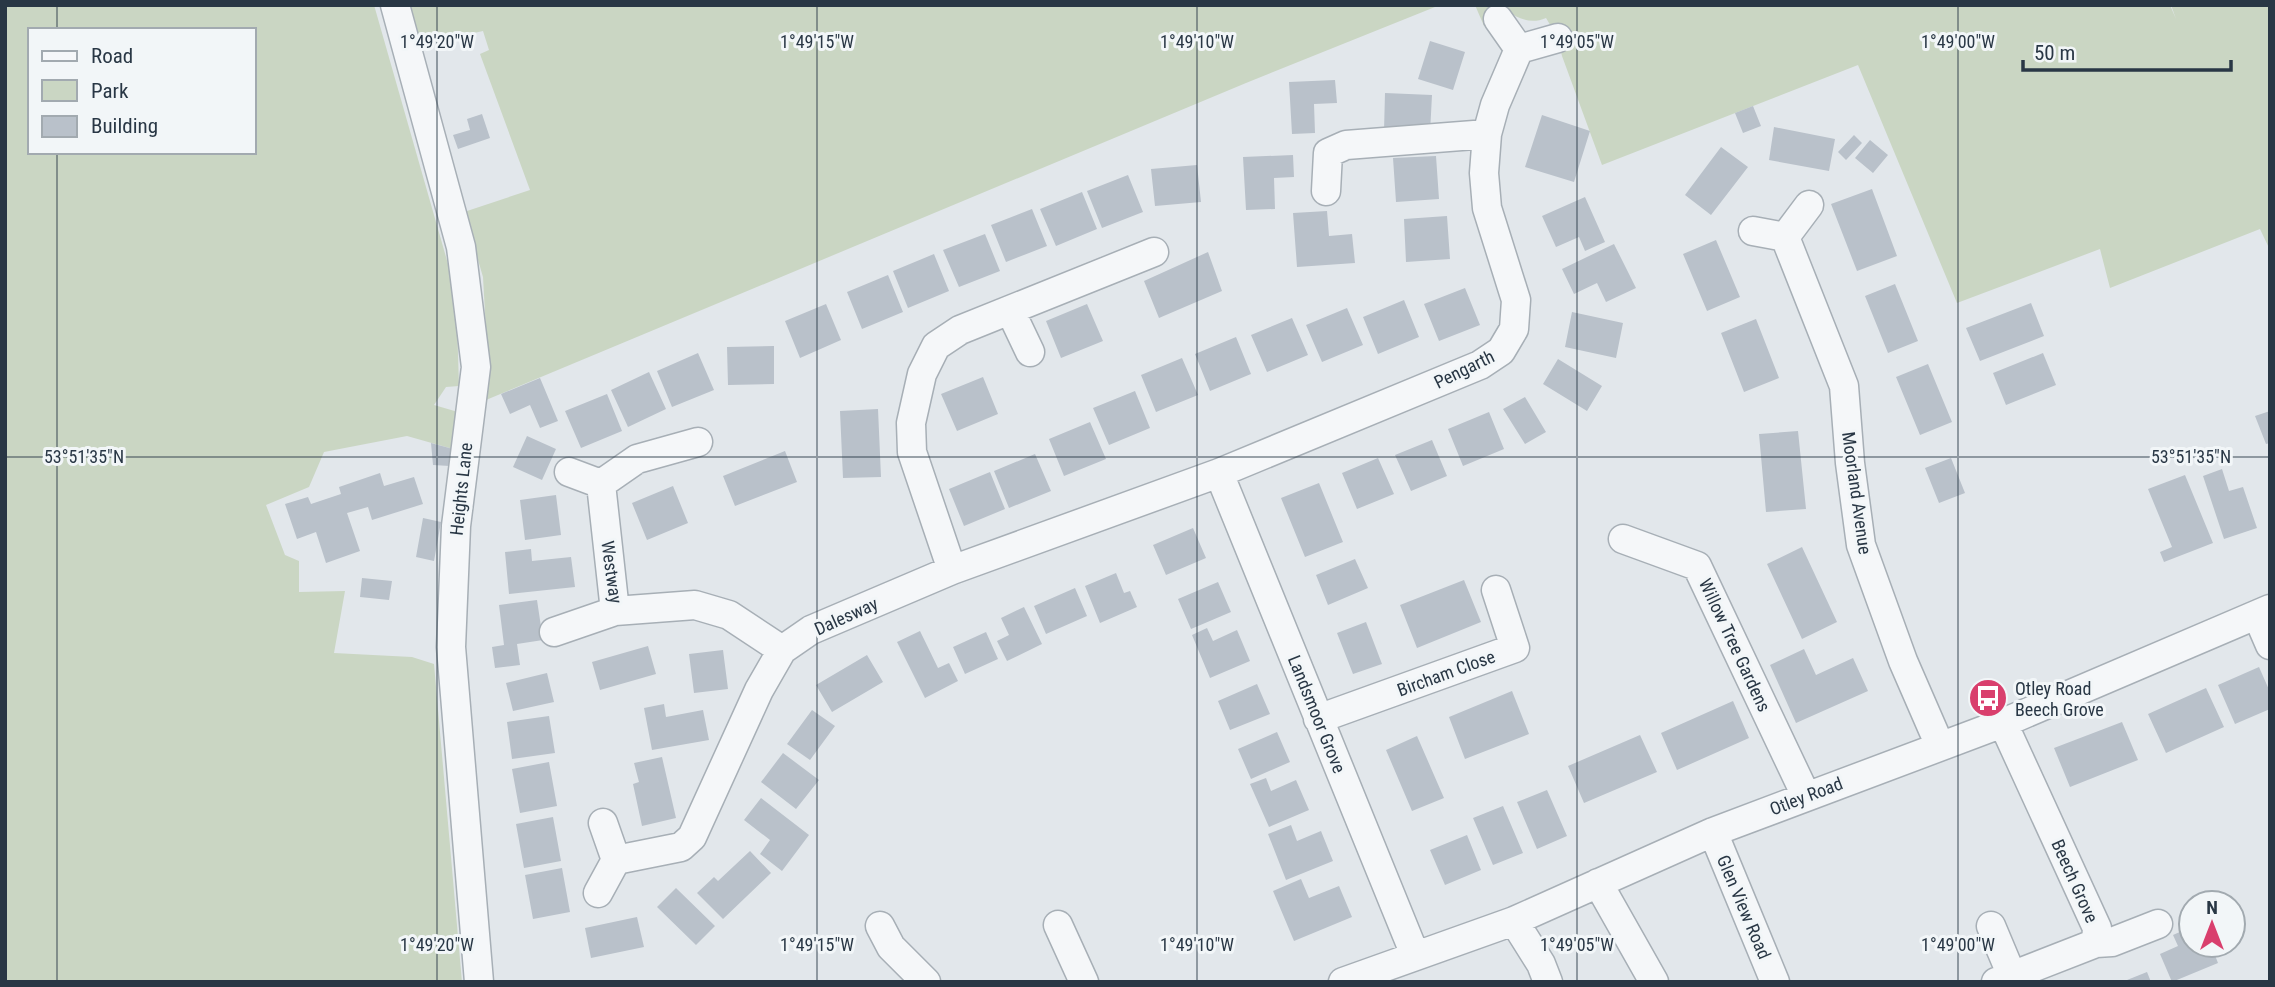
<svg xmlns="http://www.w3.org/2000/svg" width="2275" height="987" viewBox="0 0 2275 987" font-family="'Roboto Condensed',sans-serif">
<rect width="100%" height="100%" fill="#e2e7eb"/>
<path fill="#cad6c3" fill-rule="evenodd" d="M5 5H374L456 292 459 386 446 387 434 405 458 412 453 449 407 436 324 452 309 487 266 505 285 555 299 561V592L345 591 334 653 412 657 434 664 462 982H5ZM30 30H254V152H30Z
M410 5H1440L1246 83 486 400 487 349 483 277 464 212 530 190 480 54 489 50 483 31 420 45Z
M1475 5H2170L2176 19 2171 5H2270V250L2260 229 2110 288 2100 249 1957 303 1858 65 1602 165 1562 56 1558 38 1546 18C1532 24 1519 20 1507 10L1498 19 1484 26Z"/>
<path fill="#b9c1ca" d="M1430 41 1465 52 1453 90 1418 79Z
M1335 80 1337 103 1314 104 1315 133 1292 134 1289 82Z
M1385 93 1432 95 1430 133 1384 131Z
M1753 106 1761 126 1743 133 1735 113Z
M482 114 490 138 458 149 453 135 470 130 467 119Z
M1542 115 1590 131 1574 182 1525 167Z
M1774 127 1835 139 1829 171 1769 160Z
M1854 135 1862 143 1846 160 1838 152Z
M1870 140 1888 155 1873 173 1855 158Z
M1721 147 1748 167 1711 215 1685 195Z
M1293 155 1294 177 1274 178 1275 209 1246 210 1243 157Z
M1436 156 1439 199 1396 202 1393 158Z
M1197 165 1201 202 1155 206 1151 169Z
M1128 175 1143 212 1102 228 1087 191Z
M1872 189 1897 256 1857 271 1831 204Z
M1082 192 1097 229 1056 246 1040 209Z
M1585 197 1605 242 1585 251 1579 237 1556 247 1542 216Z
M1032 209 1047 246 1006 262 991 225Z
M1327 211 1329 236 1352 234 1355 263 1297 267 1293 213Z
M1447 216 1450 259 1406 262 1404 219Z
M985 234 1000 271 959 287 943 250Z
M1716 240 1740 297 1707 311 1683 254Z
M1614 244 1636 288 1606 302 1597 283 1574 294 1562 269Z
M1208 252 1222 291 1159 318 1144 281Z
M934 254 949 291 908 308 893 271Z
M888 275 903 312 862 329 847 292Z
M1895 284 1918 341 1888 353 1865 296Z
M1465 288 1480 325 1439 341 1424 304Z
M1404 300 1419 337 1378 354 1363 317Z
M2031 303 2044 336 1980 361 1966 328Z
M826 304 841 340 800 358 785 321Z
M1087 304 1103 341 1061 358 1046 321Z
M1347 308 1363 345 1322 362 1306 325Z
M1572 312 1623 323 1616 358 1565 347Z
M1292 318 1308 355 1267 372 1251 335Z
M1756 319 1779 378 1744 392 1721 333Z
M1236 337 1251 374 1210 391 1195 354Z
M774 346V384L728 385 727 347Z
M698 353 714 390 672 407 657 371Z
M2043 353 2056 385 2006 405 1993 373Z
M1182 358 1198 395 1156 412 1141 375Z
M1558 359 1602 386 1587 411 1543 384Z
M1928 364 1952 422 1920 435 1896 377Z
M649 372 666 409 628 427 611 390Z
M983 377 998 414 957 431 941 394Z
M540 378 558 421 540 428 530 405 510 414 501 394Z
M1135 391 1150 428 1109 445 1093 408Z
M607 394 622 431 581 448 565 411Z
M1525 397 1546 432 1525 444 1503 409Z
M878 409 881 477 843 478 840 411Z
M2270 411V443L2266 444 2255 416Z
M1489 412 1504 449 1463 466 1448 429Z
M1090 422 1106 459 1064 476 1049 439Z
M1798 431 1806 509 1766 512 1759 434Z
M527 436 556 449 542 480 513 467Z
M1432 440 1447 476 1411 491 1395 455Z
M431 443 453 449 450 466 433 465Z
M785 451 797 482 735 506 723 476Z
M1035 454 1051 491 1009 508 994 471Z
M1378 458 1394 494 1357 509 1342 473Z
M1951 458 1965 493 1939 503 1925 468Z
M2222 469 2229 491 2243 487 2257 528 2224 539 2203 476Z
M990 472 1005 509 964 526 949 489Z
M380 473 384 486 414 477 423 504 372 520 368 507 347 513 360 551 326 563 316 532 297 539 285 504 308 497 311 504 341 494 339 487Z
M2185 475 2213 543 2164 562 2160 552 2172 547 2148 489Z
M1319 483 1343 542 1305 557 1281 498Z
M673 486 688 523 647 540 632 503Z
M556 495 561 535 525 540 520 500Z
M423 518 441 522 434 561 416 557Z
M1193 528 1206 558 1166 575 1153 545Z
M1802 547 1837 622 1802 639 1767 564Z
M531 549 532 561 571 557 575 587 509 594 505 552Z
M1355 559 1368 588 1328 605 1316 575Z
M1116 573 1124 593 1130 591 1137 607 1100 623 1085 586Z
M362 578 392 581 389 600 360 597Z
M1464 580 1481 622 1417 648 1400 605Z
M1218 582 1231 612 1191 629 1178 599Z
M1075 588 1087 616 1046 634 1034 606Z
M537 600 543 640 517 644 520 665 495 668 492 647 504 645 499 605Z
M1024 607 1042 644 1007 661 997 641 1009 635 1001 618Z
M1366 622 1382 664 1353 674 1337 633Z
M1207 628 1213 641 1237 630 1250 661 1210 678 1192 635Z
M920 631 938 668 949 663 958 681 925 698 897 642Z
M986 632 998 659 965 674 953 647Z
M648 646 656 674 600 690 592 662Z
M1804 649 1816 675 1853 658 1868 691 1796 723 1770 665Z
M723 650 728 689 694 693 689 654Z
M867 655 883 682 832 712 816 685Z
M2259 667 2270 692V709L2235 724 2218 685Z
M547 673 554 702 513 711 506 683Z
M1257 684 1270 714 1230 730 1218 701Z
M2206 688 2224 727 2166 753 2148 714Z
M1512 691 1529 734 1465 759 1449 717Z
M1733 701 1749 738 1677 770 1661 733Z
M664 704 666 717 703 710 709 740 652 750 644 708Z
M812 710 835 726 810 760 787 744Z
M549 716 555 753 512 759 507 722Z
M2122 722 2138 760 2070 787 2054 748Z
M1277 732 1290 762 1251 779 1238 749Z
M1640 735 1657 772 1584 803 1568 766Z
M1417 736 1444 798 1412 811 1386 750Z
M783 753 819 780 796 809 761 782Z
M662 757 676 818 642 826 633 784 639 782 634 763Z
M549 762 557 806 520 813 512 769Z
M1266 778 1271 791 1296 780 1309 810 1269 827 1250 784Z
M1547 790 1567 836 1537 849 1517 802Z
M761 798 809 835 782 871 760 854 770 840 744 820Z
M1503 806 1523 853 1493 865 1473 818Z
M553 817 561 861 524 868 516 824Z
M1291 825 1297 841 1321 831 1333 861 1286 880 1268 834Z
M1467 835 1481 870 1445 885 1430 850Z
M750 851 771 873 723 919 697 893 714 877 718 881Z
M562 868 570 912 533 919 525 875Z
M1301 879 1309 898 1339 886 1352 917 1294 941 1273 891Z
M676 888 715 926 696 945 657 907Z
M637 917 644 947 591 958 585 928Z
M2191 927V945H2211L2218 963 2172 982 2160 954 2178 946 2173 935Z
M2147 972 2151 982H2122Z"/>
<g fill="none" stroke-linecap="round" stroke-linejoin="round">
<defs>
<path id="minor" d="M395 5 461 247 476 367 456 526 451 647 479 982
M1519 49 1558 38
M1326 191 1328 153 1346 145 1487 134
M1753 231 1785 237 1844 386 1850 463 1861 545 1903 661 1940 746
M1785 237 1809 205
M1010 310 1030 352
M698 442 637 459 601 484 615 611 695 605 729 615 782 650
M569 472 601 484
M1219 473 1415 955
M1623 539 1697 566 1806 796
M952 570 912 452 911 423 922 374 936 346 960 330 1154 252
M2257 615 2270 645
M554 632 615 611
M1318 719 1515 648 1496 590
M603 823 616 860
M1713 832 1775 982
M1598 883 1654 982
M598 893 616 860 681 847 692 837 759 690 782 650 811 630 952 570 1219 473 1480 365 1501 351 1514 329 1516 300 1487 208 1484 173 1487 134 1495 105 1519 49 1498 19
M1514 921 1541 964 1548 982
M1058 925 1084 982
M880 926 891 947 926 982
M1991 926 2012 976
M2096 943 2112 942 2158 924
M1343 982 1514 921 1713 832 2003 723 2270 609
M1996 982 2096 943 2097 928 2003 723"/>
</defs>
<use href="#minor" stroke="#a7afb6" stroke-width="31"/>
<use href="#minor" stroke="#f5f7f9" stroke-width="28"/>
</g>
<path fill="none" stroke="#293745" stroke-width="2" stroke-opacity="0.45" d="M57 5V30M437 5V982M817 5V982M1197 5V982M1577 5V982M1958 5V982M57 152V982M5 457H2270"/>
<defs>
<symbol id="bus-disc" viewBox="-11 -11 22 22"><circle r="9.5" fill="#d93f6d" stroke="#f2f6f8"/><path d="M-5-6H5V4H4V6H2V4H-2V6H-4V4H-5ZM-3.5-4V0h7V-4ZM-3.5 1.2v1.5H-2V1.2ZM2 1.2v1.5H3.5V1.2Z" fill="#fff"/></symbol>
</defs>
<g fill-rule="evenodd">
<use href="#bus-disc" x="1966" y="676" width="44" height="44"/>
</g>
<g text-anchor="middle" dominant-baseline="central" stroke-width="6" stroke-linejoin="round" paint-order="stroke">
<g font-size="18" fill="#293745" stroke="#f2f6f8">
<text transform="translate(1464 369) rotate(-26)">Pengarth</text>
<text transform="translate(461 489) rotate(-84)">Heights Lane</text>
<text transform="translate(1857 493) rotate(82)">Moorland Avenue</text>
<text transform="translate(612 572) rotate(82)">Westway</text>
<text transform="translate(846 616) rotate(-24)">Dalesway</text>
<text transform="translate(1735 645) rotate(65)">Willow Tree Gardens</text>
<text transform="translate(1446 673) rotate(-20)">Bircham Close</text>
<text transform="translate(1317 714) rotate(68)">Landsmoor Grove</text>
<text transform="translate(1806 796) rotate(-21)">Otley Road</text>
<text transform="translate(2075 881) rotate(66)">Beech Grove</text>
<text transform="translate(1744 907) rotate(67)">Glen View Road</text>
</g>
<g font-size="18" fill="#293745" stroke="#f2f6f8" text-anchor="start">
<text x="2015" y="688">Otley Road<tspan x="2015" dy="21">Beech Grove</tspan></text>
</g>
</g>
<g font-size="18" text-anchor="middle" fill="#293745" stroke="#f2f6f8" stroke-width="6" stroke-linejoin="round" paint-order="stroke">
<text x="437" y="48">1°49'20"W</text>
<text x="817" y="48">1°49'15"W</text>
<text x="1197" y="48">1°49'10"W</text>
<text x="1577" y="48">1°49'05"W</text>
<text x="1958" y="48">1°49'00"W</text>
<text x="84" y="463">53°51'35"N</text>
<text x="2191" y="463">53°51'35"N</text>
<text x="437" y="951">1°49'20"W</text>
<text x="817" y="951">1°49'15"W</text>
<text x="1197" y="951">1°49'10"W</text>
<text x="1577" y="951">1°49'05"W</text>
<text x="1958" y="951">1°49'00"W</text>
</g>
<rect width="2275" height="987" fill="none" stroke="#293745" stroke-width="14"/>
<rect x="28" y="28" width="228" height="126" fill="#f2f6f8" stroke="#a2aab0" stroke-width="2"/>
<rect x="42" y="51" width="35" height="10" fill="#f5f7f9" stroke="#a2aab0" stroke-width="2"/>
<text x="91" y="63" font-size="21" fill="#293745">Road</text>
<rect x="42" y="80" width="35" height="21" fill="#cad6c3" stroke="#a2aab0" stroke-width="2"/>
<text x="91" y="98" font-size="21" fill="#293745">Park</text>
<rect x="42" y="116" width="35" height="21" fill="#b9c1ca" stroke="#a2aab0" stroke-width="2"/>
<text x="91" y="133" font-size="21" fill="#293745">Building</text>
<g transform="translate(2212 924)"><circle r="33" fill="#f2f6f8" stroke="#a2aab0" stroke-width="2"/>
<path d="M0-5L12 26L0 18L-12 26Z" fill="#d93f6d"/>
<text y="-10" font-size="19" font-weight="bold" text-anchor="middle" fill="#293745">N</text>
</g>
<path d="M2023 60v10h208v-10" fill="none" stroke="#293745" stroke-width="3.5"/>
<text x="2034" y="60" font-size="21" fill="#293745" stroke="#f2f6f8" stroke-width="5" paint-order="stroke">50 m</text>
</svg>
